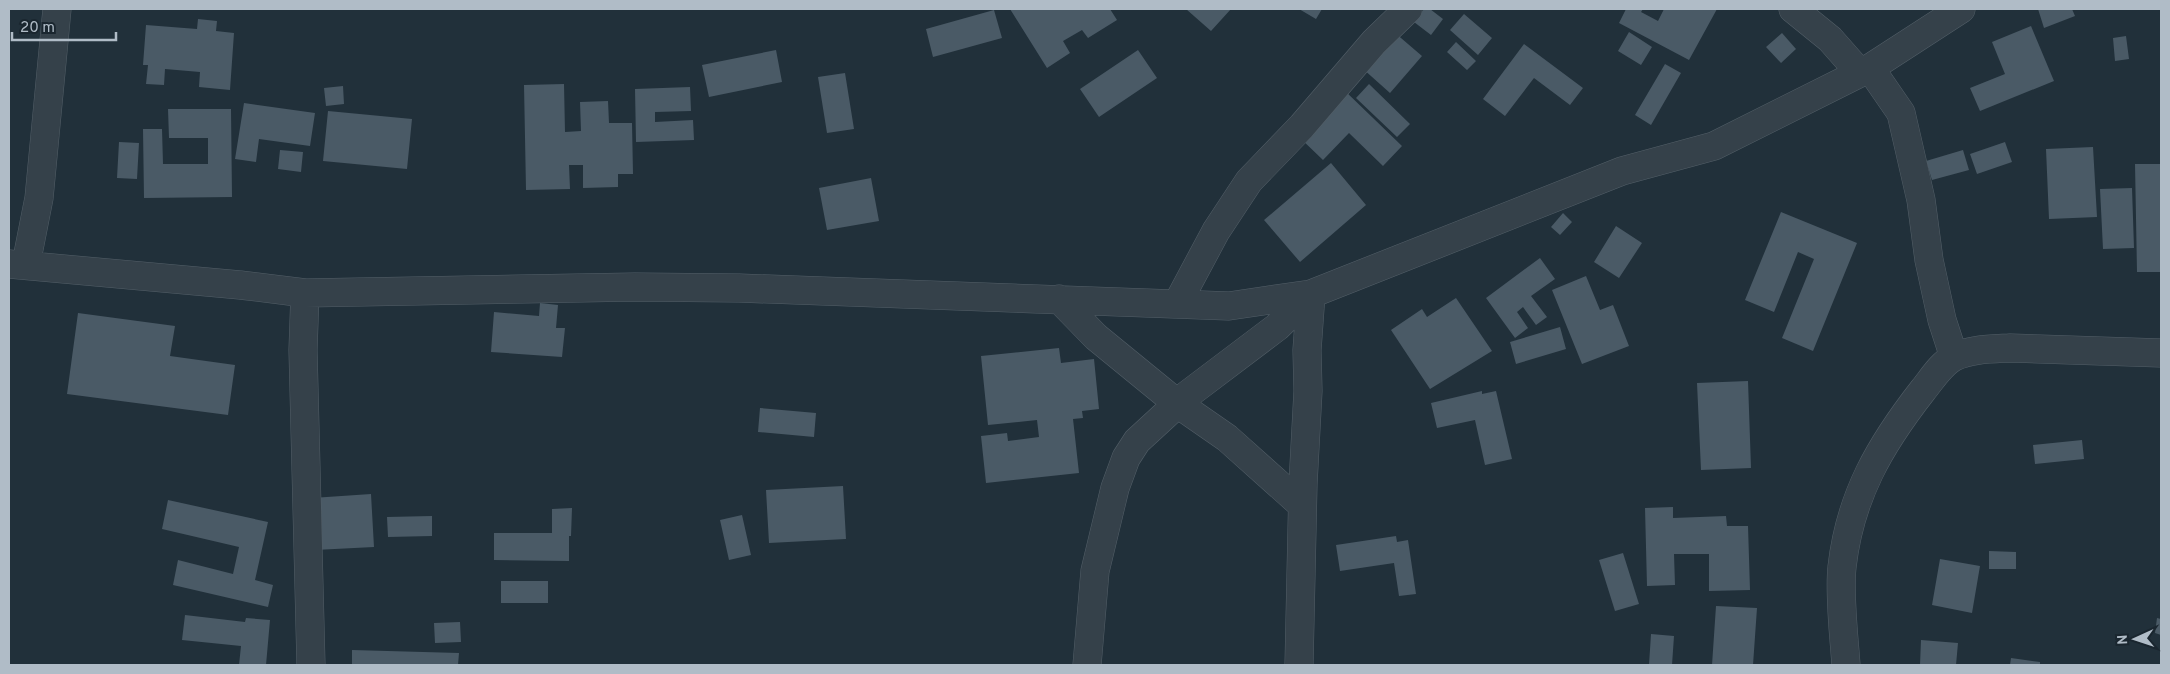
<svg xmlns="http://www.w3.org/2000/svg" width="2170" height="674" viewBox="0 0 2170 674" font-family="Overpass,sans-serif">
<rect width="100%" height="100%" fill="#21303a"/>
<path fill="#4a5a66" d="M1010 9H1110L1117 20 1088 38 1082 30 1063 41 1070 53 1047 68Z
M1186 9H1231L1211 31Z
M1299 9H1322L1316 19Z
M1424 9H1430L1443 19 1431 35 1414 22Z
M1626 9H1643L1641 12 1658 21 1664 9H1717L1689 60 1619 23Z
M2038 9H2072L2075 16 2044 28Z
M994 10 1002 38 933 57 926 29Z
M1464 14 1492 38 1478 55 1450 30Z
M198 19 217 21 216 31 234 33 230 90 199 87 200 72 165 69 164 85 146 84 148 65H143L146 25 197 29Z
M2031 26 2054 81 1980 111 1970 88 2005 74 1992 42Z
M1394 32 1422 56 1390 93 1362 68Z
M1629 32 1652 47 1641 65 1618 51Z
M1782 33 1796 49 1781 63 1766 47Z
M2126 36 2129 59 2115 61 2113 38Z
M1456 42 1476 61 1467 70 1447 52Z
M1524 44 1583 88 1570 105 1534 78 1505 116 1483 99Z
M776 50 782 82 709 97 702 65Z
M1138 50 1157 78 1099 117 1080 89Z
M1665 64 1681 73 1651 125 1635 115Z
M845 73 854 129 827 133 818 77Z
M564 84 565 132 581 131 580 102 608 101 609 123H632L633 174H618V187L583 188V165H569L570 189 526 190 524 85Z
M1369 84 1410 124 1397 137 1356 98Z
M343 86 344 104 326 106 324 88Z
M690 87 691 111 655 112V122L693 120 694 140 636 142 635 89Z
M1343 89 1402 146 1383 166 1349 133 1323 160 1298 136Z
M244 103 315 113 310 146 259 139 256 162 235 159Z
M168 109H231L232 197 144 198 143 129H162L163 164H208V138H169Z
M328 111 412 119 407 169 323 161Z
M119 142 139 143 137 179 117 178Z
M2005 142 2012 162 1977 174 1970 154Z
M2093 147 2097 217 2049 219 2046 149Z
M280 150 303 152 301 172 278 169Z
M1963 150 1969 170 1932 180 1926 161Z
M1331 163 1366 205 1300 262 1264 220Z
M2135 164H2160L2161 272H2137Z
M871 178 879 221 827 230 819 188Z
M2132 188 2134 248 2103 249 2100 189Z
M1781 212 1857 243 1813 351 1782 338 1814 259 1798 252 1774 312 1745 300Z
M1563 213 1572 222 1560 235 1551 227Z
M1616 226 1642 243 1619 278 1594 262Z
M1540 258 1555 279 1531 296 1547 317 1536 325 1523 307 1517 312 1528 328 1515 338 1486 298Z
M1586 276 1600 310 1613 305 1629 346 1582 364 1552 290Z
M1456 298 1492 351 1430 389 1391 330 1422 309 1427 317Z
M540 303 558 305 556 328H565L562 357 491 352 494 312 539 316Z
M78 313 175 326 170 356 235 365 228 415 67 394Z
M1560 327 1566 349 1516 364 1510 342Z
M1059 348 1061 363 1094 359 1099 409 1082 411 1083 418 1073 419 1079 473 986 483 981 436 1007 433 1008 441 1039 437 1037 420 988 425 981 356Z
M1748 381 1751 468 1701 470 1697 383Z
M1482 391V394L1496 391 1512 459 1485 465 1475 420 1437 428 1431 403Z
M760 408 816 413 814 437 758 432Z
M2082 440 2084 459 2035 464 2033 445Z
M843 486 846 539 769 543 766 490Z
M371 494 374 547 315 550 312 498Z
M168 500 268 522 255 580 273 585 268 607 173 585 178 560 233 574 239 547 162 529Z
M1673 507V518L1726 516 1727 526H1748L1750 590 1709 591V554H1674L1675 585 1647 586 1645 508Z
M572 508 571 536H569V561L494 560V533H552V509Z
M742 515 751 555 729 560 720 520Z
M432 516V536L388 537 387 517Z
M1396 536 1397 542 1408 540 1416 594 1399 596 1394 563 1340 571 1336 545Z
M1989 551 2016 552V569H1989Z
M1623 553 1639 604 1615 611 1599 560Z
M1940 559 1980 566 1972 613 1932 605Z
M501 581H548V603H501Z
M1716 606 1757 608 1753 665H1712Z
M185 615 245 622 246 618 270 620 266 665H239L241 646 182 640Z
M2157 618 2161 619V635L2155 633Z
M460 622 461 642 435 643 434 623Z
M1651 634 1674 636 1672 665H1649Z
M1921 640 1958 643 1956 665H1920Z
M352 650 459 653 458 665H352Z
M2011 658 2040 662V665H2010Z"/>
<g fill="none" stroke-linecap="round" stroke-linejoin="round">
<defs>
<path id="minor" d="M1793 9 1830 39 1860 73
M1870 68 1901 113 1921 200 1929 260 1942 320 1954 357
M9 264 240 285 305 293 635 287 739 288 1229 306 1311 294 1622 171 1714 146 1870 68 1961 9
M26 264 39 198 57 9
M305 293 303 350 311 665
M1059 299 1096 337 1178 404 1227 438 1302 505
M1177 304 1216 231 1249 181 1302 126 1374 42 1408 9
M1087 665 1095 571 1115 488 1126 458 1137 441 1187 395 1277 327 1311 294
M1299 665 1303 484 1308 391 1307 350 1311 294
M1846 665C1844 636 1839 595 1842 567 1850 496 1880 445 1923 390 1932 379 1941 364 1954 357 1970 349 1992 349 2010 348L2161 353"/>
</defs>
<use href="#minor" stroke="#535f68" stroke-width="29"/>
<use href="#minor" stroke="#35414a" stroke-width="28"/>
</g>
<rect width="2170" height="674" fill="none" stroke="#b0bcc7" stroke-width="20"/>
<g transform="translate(2135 639) rotate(267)" stroke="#1a262f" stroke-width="4" paint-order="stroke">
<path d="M0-4L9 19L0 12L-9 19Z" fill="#b0bcc7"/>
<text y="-8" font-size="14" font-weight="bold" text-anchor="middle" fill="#b0bcc7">N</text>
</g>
<path d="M12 32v8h104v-8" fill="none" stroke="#b0bcc7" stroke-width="2.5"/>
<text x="20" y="32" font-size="15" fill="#b0bcc7" stroke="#1a262f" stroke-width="4" paint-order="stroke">20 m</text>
</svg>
